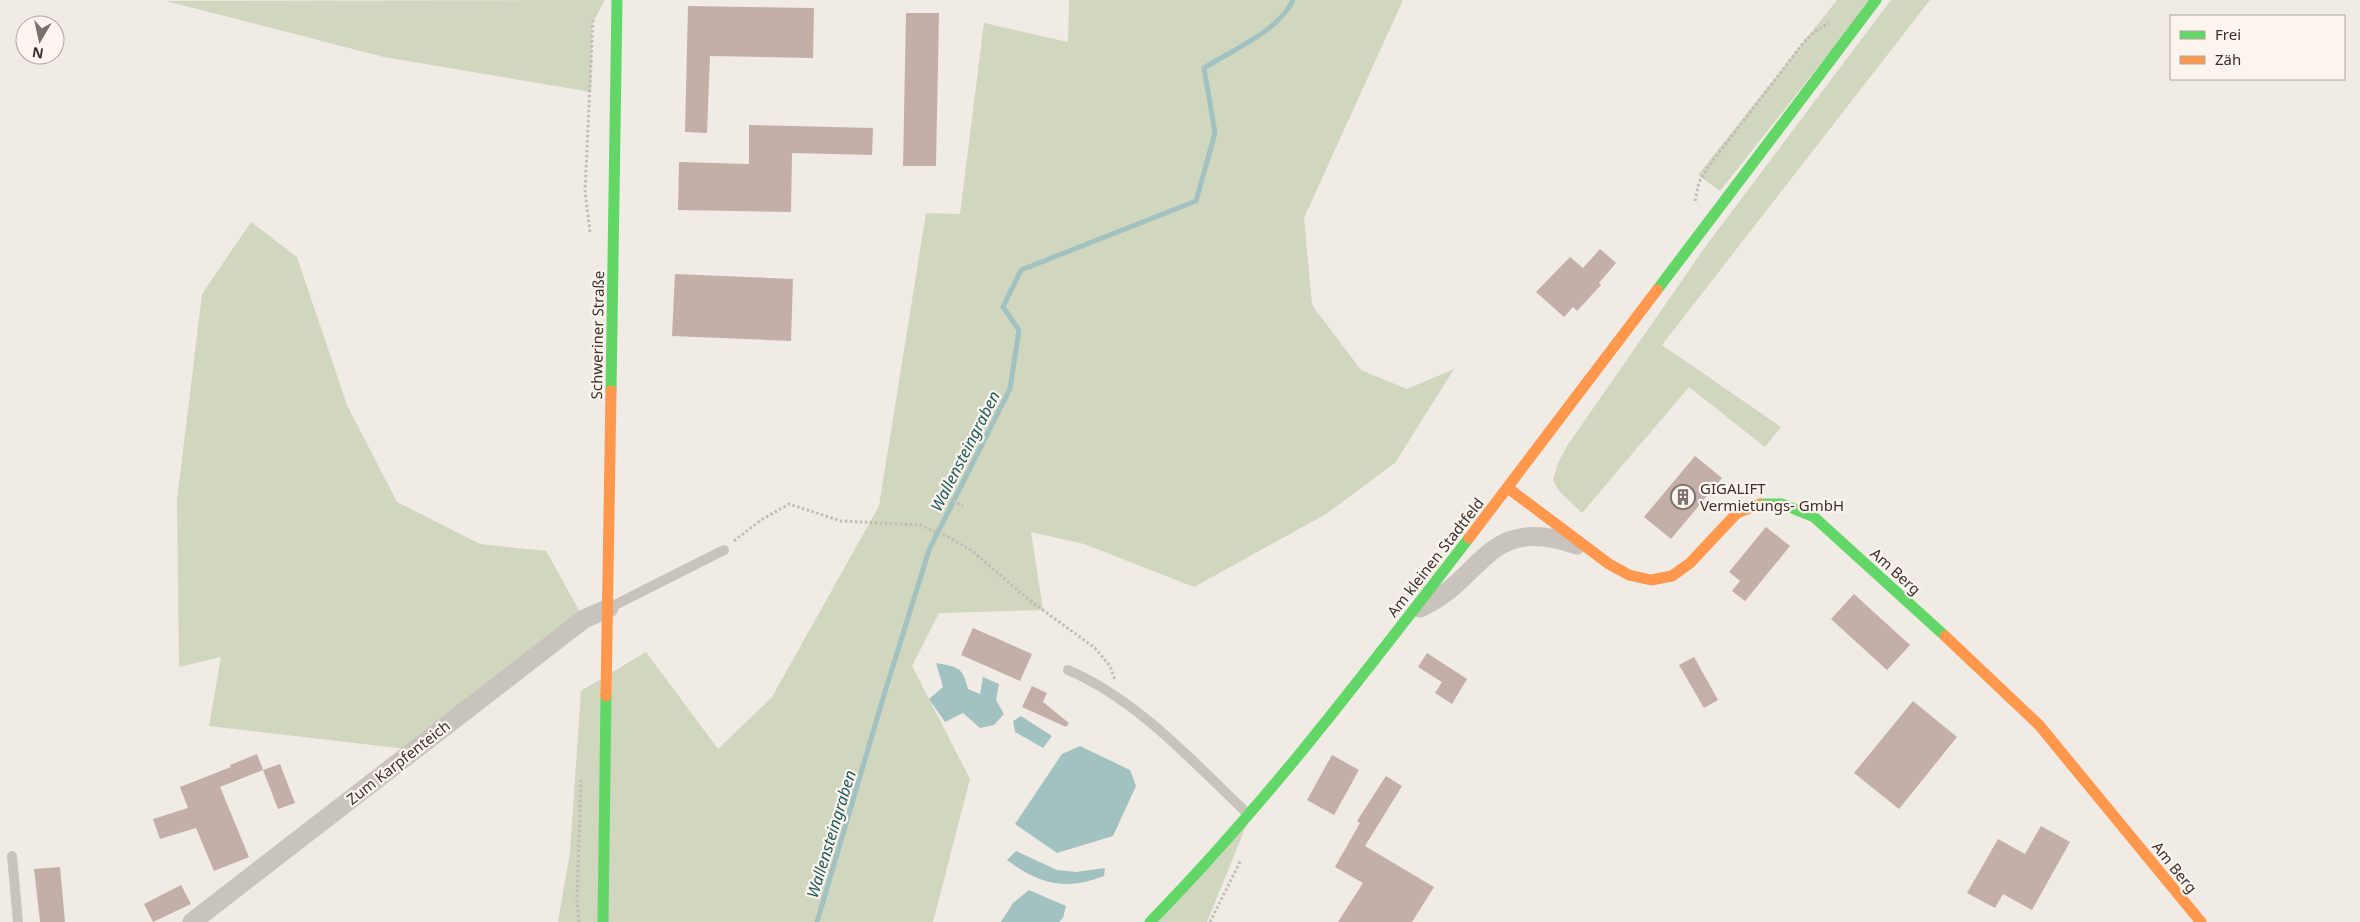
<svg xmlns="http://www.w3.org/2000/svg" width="2360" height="922" viewBox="0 0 2360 922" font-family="'Noto Sans',sans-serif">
<rect width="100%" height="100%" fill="#f0ebe5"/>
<path fill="#d1d6bf" d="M605 0 592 24 591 92 384 57 166 1Z
M1069 0H1403L1304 218 1312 305 1361 370 1407 389 1454 369 1395 463 1326 514 1194 587 1084 544 1031 532 1043 610 939 613 912 666 970 779 933 922H558L570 852 581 691 646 652 718 749 772 697 879 506 926 213 960 214 984 23 1068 42Z
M1837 0H1871L1720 191 1698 175Z
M1891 0H1930L1662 345 1781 427 1765 447 1689 387 1582 513 1559 491 1553 480 1558 463 1567 446 1708 243Z
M251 222 297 257 347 405 397 502 480 544 546 551 584 619 415 750 209 726 221 657 179 667 177 500 202 294Z
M1250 816 1207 922H1150Z"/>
<path fill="#a1c2c1" d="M936 663C958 667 963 667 968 689L980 694 983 677 999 684 996 700 1004 714 994 725 980 728 963 713 945 722 929 699 943 687Z
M1021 716 1052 736 1043 748 1015 732 1013 721Z
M1080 746 1130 770 1136 786 1113 836 1057 853 1015 824 1062 754Z
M1016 851 1057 870 1076 872 1105 868 1104 876C1066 891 1039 884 1007 860Z
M1029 890 1066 906 1063 918 1059 922H1001L1013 903Z"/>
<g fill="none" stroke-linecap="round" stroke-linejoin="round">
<path stroke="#a1c2c1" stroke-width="5" d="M817 922 884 695 929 550 1010 389 1019 330 1003 307 1021 270 1196 201 1215 133 1204 68C1231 51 1280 30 1293 0"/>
</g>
<path fill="#c3afa7" d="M688 6 814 8 813 58 710 56 707 133 685 132Z
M906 13H939L936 166H903Z
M749 125 873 128 872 155 792 153 791 212 678 210 679 162 749 164Z
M1600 249 1616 263 1599 283 1601 285 1577 311 1573 307 1564 317 1536 292 1570 257 1583 268Z
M675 274 793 279 791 341 672 336Z
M1695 456 1722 478 1671 539 1644 517Z
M1766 527 1790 546 1745 601 1732 591 1740 581 1729 572Z
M1854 594 1910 645 1887 670 1831 619Z
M973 628 1032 654 1020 681 961 655Z
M1427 653 1467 679 1452 704 1435 693 1442 682 1418 667Z
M1694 657 1718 700 1704 708 1679 665Z
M1032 686 1047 693 1043 702 1069 723 1066 727 1022 707Z
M1913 701 1957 737 1899 809 1854 773Z
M257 754 263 770 220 787 249 857 214 871 196 828 160 839 153 819 188 808 180 787 231 767 230 765Z
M1332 755 1359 770 1334 815 1307 800Z
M280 764 295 803 278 809 263 770Z
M1386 776 1402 786 1365 846 1434 887 1412 922H1338L1363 883 1335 867 1360 823 1357 821Z
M2041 826 2070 842 2032 910 2003 894 1995 908 1967 893 1998 839 2025 854Z
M60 867 65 922H40L34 869Z
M181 885 191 904 153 922 144 904Z"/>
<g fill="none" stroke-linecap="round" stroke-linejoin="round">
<path stroke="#c2bbb6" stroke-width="3" stroke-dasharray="2.5 2.5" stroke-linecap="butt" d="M1695 201 1699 182 1708 167 1804 42 1814 32 1829 23
M590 232 585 192 593 19
M935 492 963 506
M734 541 761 520 789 504 841 521 920 525 948 537 971 550 1029 600 1095 648 1110 666 1115 680
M579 922 577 900 581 780
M1210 922 1241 860"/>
<path stroke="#c9c3be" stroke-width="10" d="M609 608 724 550
M1068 670C1138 700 1193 762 1248 814
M12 856 18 922"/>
<path stroke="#c9c3be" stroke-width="19" d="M1420 608C1485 579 1485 513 1577 545
M192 922 584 619 609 608"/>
<path stroke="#63d668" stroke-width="11" d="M1657 290 1876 0
M611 391 617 0
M1760 504H1782L1814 517 1945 636
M603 922 606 696
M1150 922C1267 803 1367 670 1469 538"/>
<path stroke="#ff974d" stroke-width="11" d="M1508 488 1609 564 1629 575 1651 580 1672 576 1690 563 1737 513 1760 504
M1469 538 1657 290
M1945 636 2039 725 2201 922
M606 696 611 391"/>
</g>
<defs>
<symbol id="building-ring" viewBox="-11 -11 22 22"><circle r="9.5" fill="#fbf5ee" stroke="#7a716c" stroke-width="1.5"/><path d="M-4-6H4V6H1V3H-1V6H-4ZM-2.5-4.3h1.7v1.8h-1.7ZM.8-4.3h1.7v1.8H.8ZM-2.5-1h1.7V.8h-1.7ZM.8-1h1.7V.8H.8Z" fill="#7a716c"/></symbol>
</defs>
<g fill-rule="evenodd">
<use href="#building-ring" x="1669" y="483" width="28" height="28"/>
</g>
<g text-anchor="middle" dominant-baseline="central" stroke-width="4.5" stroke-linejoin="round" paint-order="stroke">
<g font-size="15" fill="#3b302b" stroke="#fbf5ee">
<text transform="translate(597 335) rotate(-89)">Schweriner Straße</text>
<text transform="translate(1435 557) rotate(-52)">Am kleinen Stadtfeld</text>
<text transform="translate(1896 571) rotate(42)">Am Berg</text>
<text transform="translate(398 762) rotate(-38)">Zum Karpfenteich</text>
<text transform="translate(2175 867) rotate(51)">Am Berg</text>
</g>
<g font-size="15" fill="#3b302b" stroke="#fbf5ee" text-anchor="start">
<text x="1700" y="488">GIGALIFT<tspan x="1700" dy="17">Vermietungs- GmbH</tspan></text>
</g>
<g font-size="16" font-style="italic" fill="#1f5a5e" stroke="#fbf5ee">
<text transform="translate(965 451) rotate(-63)">Wallensteingraben</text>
<text transform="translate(831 834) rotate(-73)">Wallensteingraben</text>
</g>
</g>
<rect x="2170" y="15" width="175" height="65" fill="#fbf5ee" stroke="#aea6a0"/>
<rect x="2180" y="31" width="25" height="8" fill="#63d668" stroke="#aea6a0"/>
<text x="2215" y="40" font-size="15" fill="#3b302b">Frei</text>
<rect x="2180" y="56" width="25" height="8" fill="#ff974d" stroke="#aea6a0"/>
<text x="2215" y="65" font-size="15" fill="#3b302b">Zäh</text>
<g transform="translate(40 40) rotate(189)"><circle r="24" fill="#fbf5ee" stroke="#aea6a0"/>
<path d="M0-4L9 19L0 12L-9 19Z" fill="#7a716c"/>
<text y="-8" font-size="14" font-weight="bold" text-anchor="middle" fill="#3b302b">N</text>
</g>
</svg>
